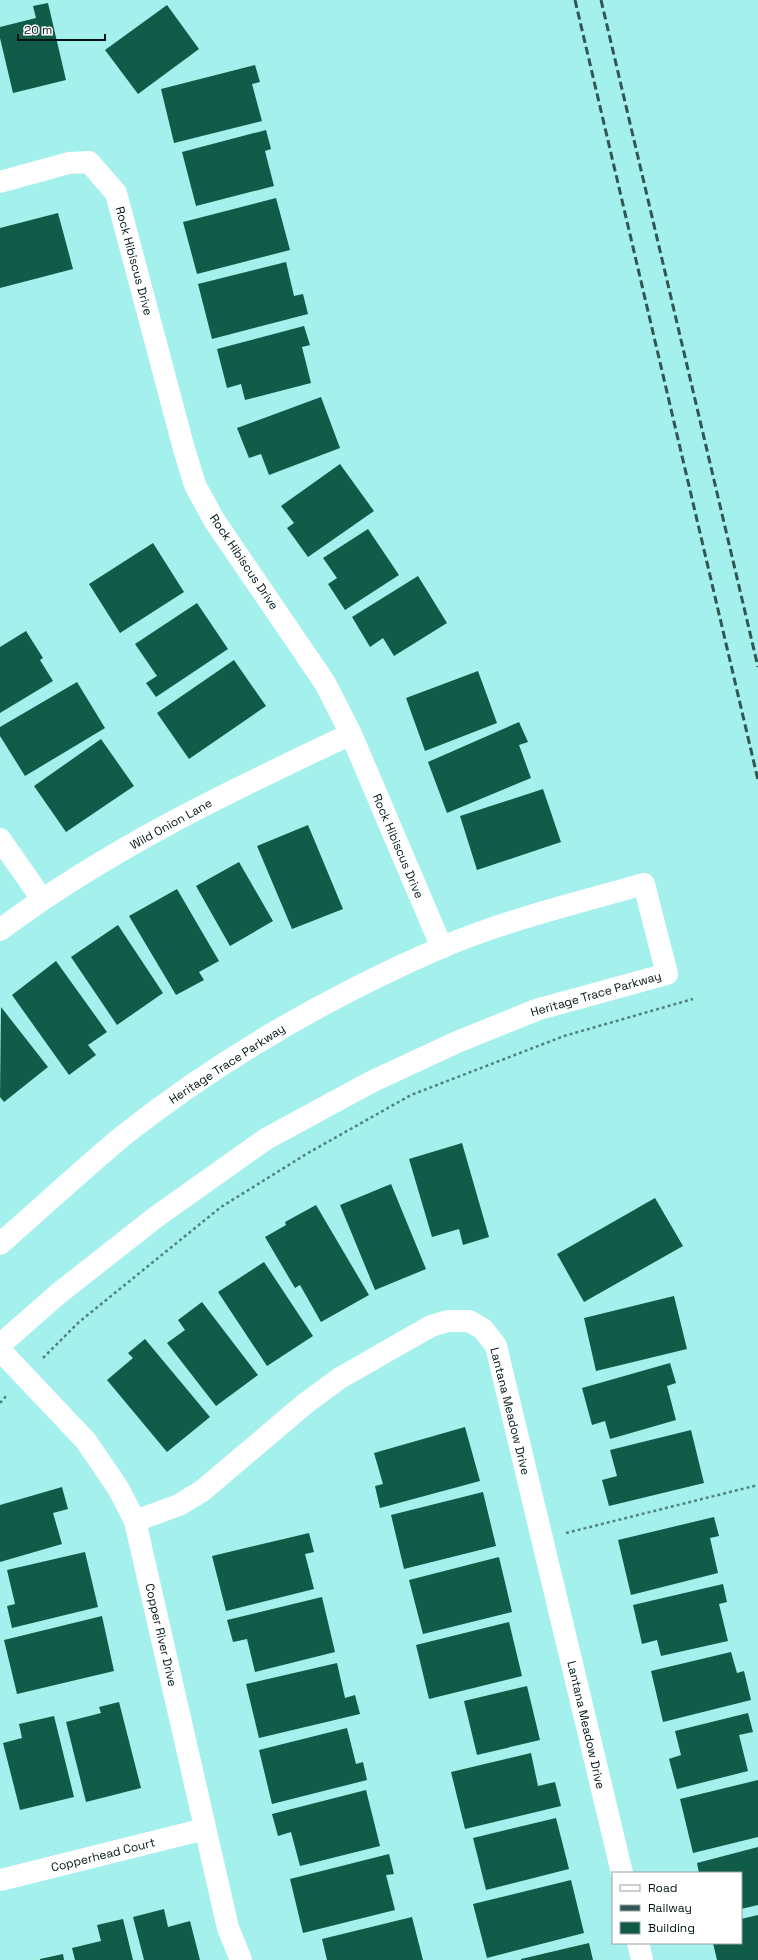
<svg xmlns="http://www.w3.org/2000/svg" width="758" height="1960" viewBox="0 0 758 1960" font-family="'Space Grotesk',sans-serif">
<rect width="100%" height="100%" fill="#a3f0ec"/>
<path fill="#115b49" d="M48 3 66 80 13 93 0 38V27L36 18 33 6Z
M167 5 199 49 138 94 105 50Z
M255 65 260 82 252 84 262 121 174 143 161 89Z
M266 130 271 149 265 151 274 186 196 206 182 152Z
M276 198 290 250 197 274 183 222Z
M58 213 73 269 0 288V228Z
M286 262 294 296 303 294 308 314 212 339 198 284Z
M304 326 310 345 302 347 311 383 245 400 241 384 227 388 217 349Z
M321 397 340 448 269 475 261 454 249 458 237 428Z
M340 464 374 511 308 557 287 528 294 523 281 506Z
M368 529 399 575 345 610 328 584 337 578 323 558Z
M153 543 184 592 120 633 89 584Z
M418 576 447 623 394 656 383 638 370 647 352 617Z
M197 603 228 649 156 697 146 683 157 676 135 644Z
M26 631 43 658 40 660 53 681 0 713V647Z
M234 660 266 706 189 759 157 713Z
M478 671 497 723 425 751 406 698Z
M77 682 105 728 25 776 0 736V727Z
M519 722 528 742 519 745 531 778 447 813 428 762Z
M101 739 134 786 66 832 34 786Z
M543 789 561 842 477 870 460 816Z
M308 825 343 909 292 929 257 846Z
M239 862 273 921 230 946 196 886Z
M177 889 219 961 199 972 204 980 176 995 129 916Z
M118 925 163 993 117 1025 71 957Z
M56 961 107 1032 88 1045 96 1055 69 1075 12 995Z
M1 1007 48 1067 4 1102 0 1097Z
M462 1143 489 1237 463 1245 459 1229 432 1237 409 1159Z
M391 1184 426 1269 375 1290 340 1205Z
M655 1198 683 1246 584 1302 557 1254Z
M316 1205 369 1295 321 1322 300 1285 295 1288 265 1237 286 1225 285 1222Z
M264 1262 313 1336 267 1366 218 1292Z
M674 1296 687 1349 596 1371 584 1318Z
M202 1302 258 1375 216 1406 167 1343 185 1330 178 1320Z
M145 1339 210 1417 167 1452 107 1380 133 1358 128 1353Z
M670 1363 676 1383 667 1386 676 1420 610 1439 605 1421 592 1425 582 1388Z
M465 1427 480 1481 380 1508 375 1486 383 1484 374 1453Z
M691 1430 704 1483 609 1506 602 1480 617 1476 610 1450Z
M62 1487 68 1509 53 1513 62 1544 0 1562V1505Z
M483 1492 496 1546 404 1569 391 1515Z
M714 1517 719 1536 710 1538 718 1573 631 1595 618 1540Z
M309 1533 314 1552 305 1554 314 1589 226 1611 212 1556Z
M85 1552 98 1607 12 1628 7 1606 15 1604 7 1570Z
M499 1557 512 1612 423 1634 409 1580Z
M723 1584 727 1602 719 1604 728 1641 661 1656 657 1640 642 1644 633 1605Z
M322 1597 335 1652 255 1672 247 1639 233 1642 227 1620Z
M102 1616 114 1671 17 1694 4 1640Z
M509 1622 522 1676 429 1699 416 1645Z
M731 1652 737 1673 744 1671 751 1700 663 1722 651 1671Z
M337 1663 345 1698 355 1695 360 1714 259 1738 246 1684Z
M527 1686 540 1740 477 1755 464 1701Z
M119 1702 141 1788 86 1802 66 1722 101 1713 99 1707Z
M748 1713 753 1732 739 1735 748 1771 677 1789 669 1759 681 1755 675 1731Z
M54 1716 74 1797 20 1810 3 1743 22 1738 19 1724Z
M347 1728 356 1764 363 1762 367 1780 272 1804 259 1750Z
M531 1753 538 1786 555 1782 561 1806 465 1829 451 1772Z
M758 1780V1837L693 1853 680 1799Z
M366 1790 380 1846 300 1866 291 1832 278 1836 272 1814Z
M556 1818 569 1869 486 1890 473 1838Z
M758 1847V1905L741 1909V1873H699L697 1863Z
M389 1854 394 1874 386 1875 395 1910 303 1933 290 1879Z
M571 1880 584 1933 487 1958 473 1904Z
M164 1909 168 1927 190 1921 200 1960H144L133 1917Z
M758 1915V1960H717L713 1943H741V1919Z
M412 1917 423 1960H327L322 1939Z
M123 1919 133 1960H75L72 1948 101 1941 97 1925Z
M589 1943 593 1960H521V1959Z
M63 1954 64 1960H40V1959Z"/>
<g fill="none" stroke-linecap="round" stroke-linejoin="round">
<path stroke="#528280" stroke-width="2.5" stroke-dasharray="3 3" stroke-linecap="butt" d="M43 1358 79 1322 221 1207 308 1153 411 1095 564 1036 693 999
M0 1403 8 1394
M566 1533 758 1485"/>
<path stroke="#fff" stroke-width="22" d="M0 182 69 163 89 162 116 193 184 449 195 485 214 520 325 683 351 734 442 948
M0 839 42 899
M0 930C108 849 230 791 351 734
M0 1350 86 1441 118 1488 135 1521 228 1928 241 1960
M135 1521 179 1505 202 1491 306 1403 340 1378 431 1326 448 1321H469L483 1329 496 1346 622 1873
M0 1880 205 1829
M638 1943 642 1960"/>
<path stroke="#fff" stroke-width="22" d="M0 1244C41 1208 82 1170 124 1135 220 1059 328 997 440 948 506 920 576 903 644 884L667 974 539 1009 457 1042 371 1082 266 1139 156 1217 58 1294 0 1345"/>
<path stroke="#315654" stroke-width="3" stroke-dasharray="8 4" stroke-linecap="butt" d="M575 0 758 780
M601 0 758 667"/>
</g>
<g text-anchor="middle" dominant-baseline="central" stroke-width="4" stroke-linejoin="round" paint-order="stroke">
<g font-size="12" fill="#001313" stroke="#fff">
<text transform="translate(134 261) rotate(75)">Rock Hibiscus Drive</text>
<text transform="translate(244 562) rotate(56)">Rock Hibiscus Drive</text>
<text transform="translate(171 824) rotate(-29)">Wild Onion Lane</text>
<text transform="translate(398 846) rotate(67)">Rock Hibiscus Drive</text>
<text transform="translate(596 994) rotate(-16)">Heritage Trace Parkway</text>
<text transform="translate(227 1064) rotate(-33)">Heritage Trace Parkway</text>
<text transform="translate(510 1411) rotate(76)">Lantana Meadow Drive</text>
<text transform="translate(161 1635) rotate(77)">Copper River Drive</text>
<text transform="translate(586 1725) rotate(77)">Lantana Meadow Drive</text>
<text transform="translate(103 1855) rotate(-14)">Copperhead Court</text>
</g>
</g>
<rect x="612" y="1872" width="130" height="72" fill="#ffffff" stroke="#99a1a1"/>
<rect x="620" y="1885" width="20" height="6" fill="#ffffff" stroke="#99a1a1"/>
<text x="648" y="1892" font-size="12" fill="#001313">Road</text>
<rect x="620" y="1905" width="20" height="6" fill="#315654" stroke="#99a1a1"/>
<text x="648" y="1912" font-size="12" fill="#001313">Railway</text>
<rect x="620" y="1922" width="20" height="12" fill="#115b49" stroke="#99a1a1"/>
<text x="648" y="1932" font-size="12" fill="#001313">Building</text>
<path d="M18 34v6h87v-6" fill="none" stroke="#001313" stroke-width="2"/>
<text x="24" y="34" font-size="12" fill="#001313" stroke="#ffffff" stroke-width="3" paint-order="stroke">20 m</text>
</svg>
